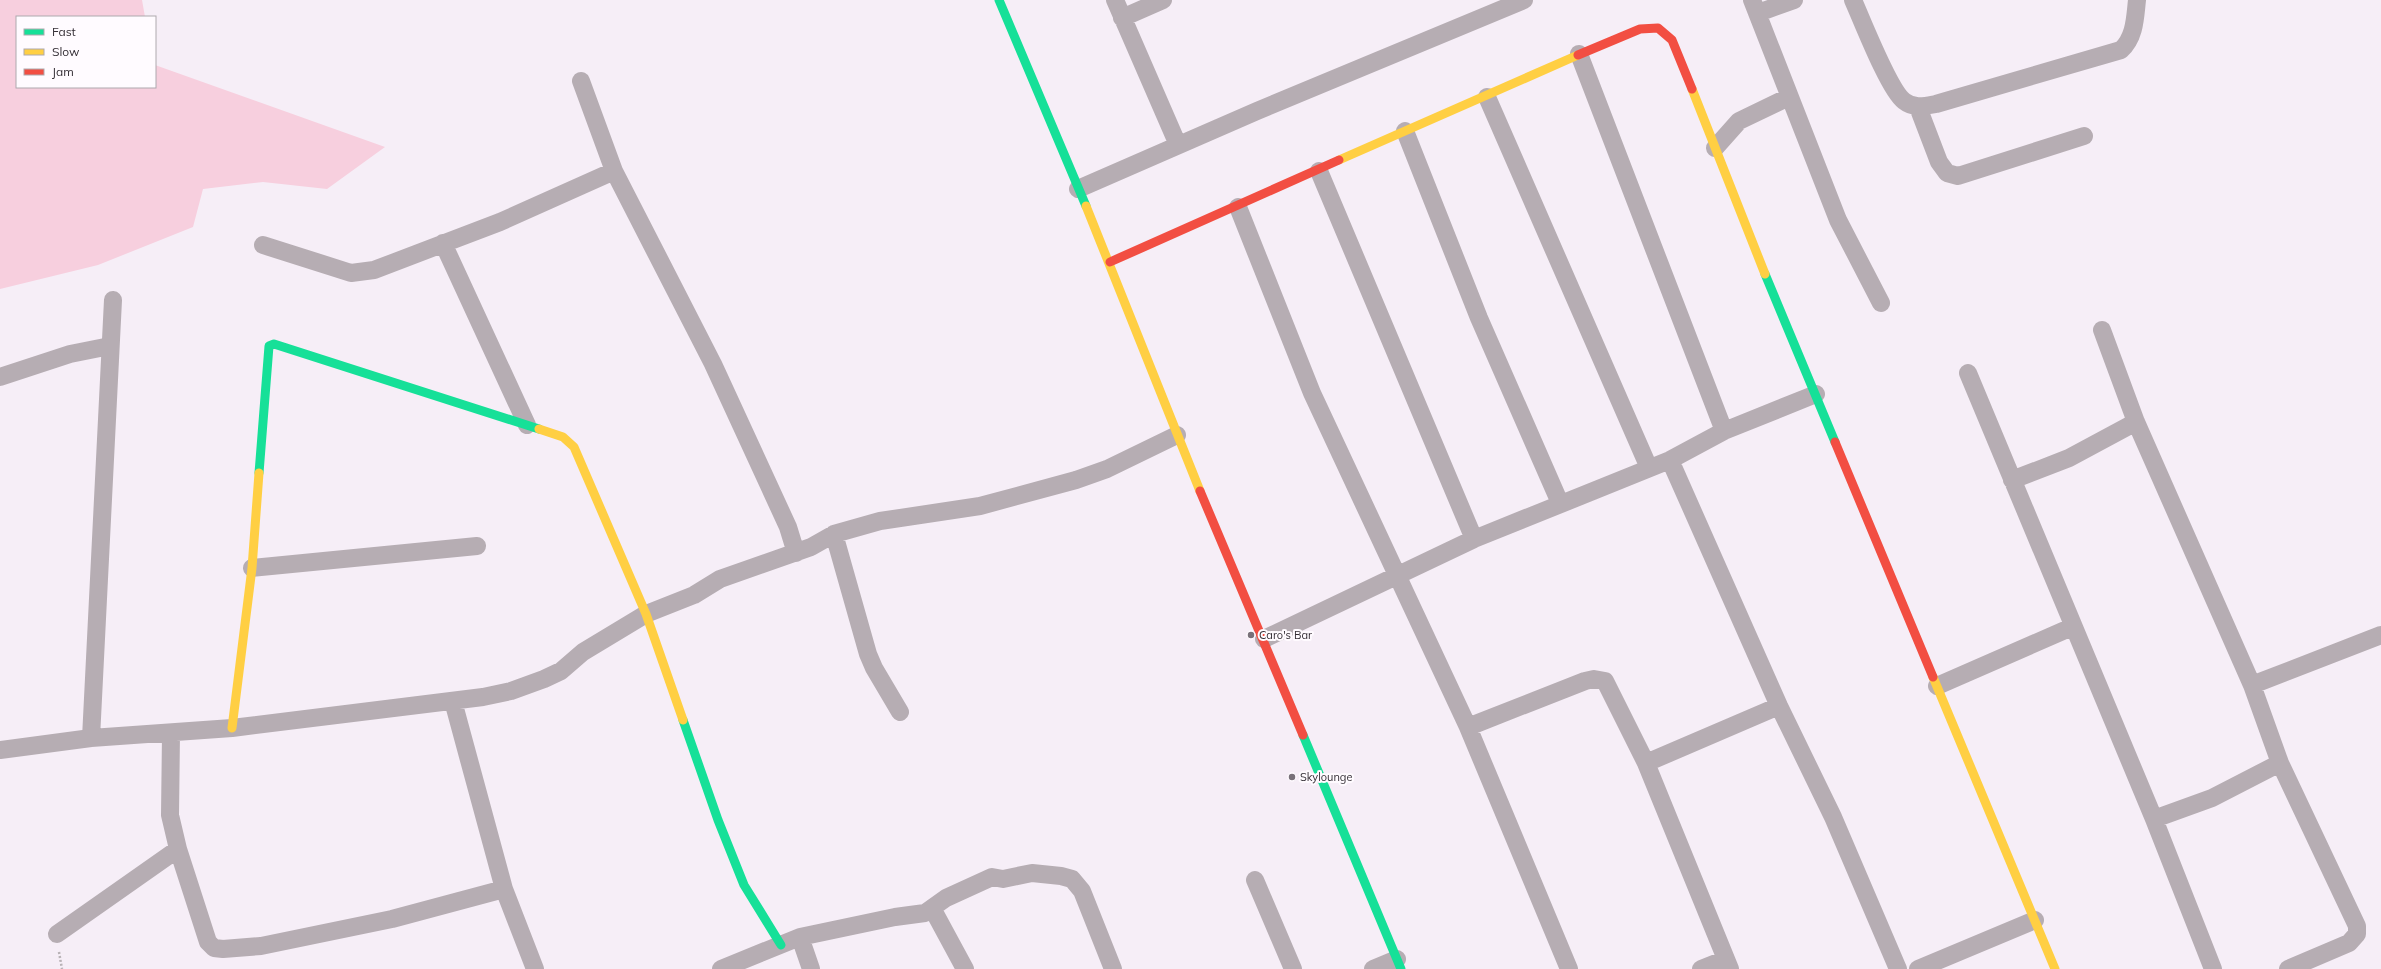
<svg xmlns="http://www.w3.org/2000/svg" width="2381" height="969" viewBox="0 0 2381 969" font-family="Mulish,sans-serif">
<rect width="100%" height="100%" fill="#f6eef7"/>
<path fill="#f7cfde" d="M0 0H142L145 17H17V87H155V65L385 147 327 189 263 182 203 189 193 227 98 265 0 289Z"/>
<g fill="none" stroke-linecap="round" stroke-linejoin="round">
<path stroke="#b8b2b6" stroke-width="2.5" stroke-dasharray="2 2" stroke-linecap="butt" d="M59 952 62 969"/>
<path stroke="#b6adb3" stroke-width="18" d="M1115 0 1178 145
M1752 0 1838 220 1881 303
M1853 0C1862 20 1889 90 1904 101 1914 109 1925 106 1936 104L2121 50C2135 37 2135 18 2137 0
M1758 13 1794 0
M1122 18 1163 0
M1579 54 1724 431
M581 81 614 171 713 364 788 527 796 553
M1487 97 1649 468
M1918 107 1939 162 1947 173 1958 176 2084 136
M1405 131 1479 318 1560 503
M1715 148 1739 121 1789 97
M1319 171 1474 539
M1078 189 1257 111 1524 0
M1238 207 1312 393 1468 727 1569 969
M443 243 527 425
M263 245 351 273 374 270 500 222 614 171
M2102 330 2136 422 2252 685 2280 763 2357 926V934L2349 943 2288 969
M1968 373 2154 819 2213 969
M0 377 70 354 110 346
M1670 460 1779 706 1833 817 1898 969
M2012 480 2069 458 2136 422
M834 534 868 654 874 668 900 712
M252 568 477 546
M1264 639 1474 539 1670 460 1724 431 1816 394
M2252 685 2381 635
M1937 686 2072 627
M1468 727 1585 681 1594 679 1605 681 1646 763 1730 969
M171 734 170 815 178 849 208 942 214 948 223 949 261 946 392 919 504 889 453 701
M91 738 113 300
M0 750 91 738 232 728 483 697 511 691 544 679 561 671 583 652 646 614 694 595 720 579 811 547 834 534 880 521 980 506 1076 480 1107 469 1177 435
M1646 763 1779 706
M2154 819 2212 798 2280 763
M1255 880 1293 969
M504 889 535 969
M932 908 965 969
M57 934 178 849
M800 937 811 969
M721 969 800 937 895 917 925 913 946 898 992 877 1003 879 1032 873 1061 876 1072 879 1082 891 1113 969
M1373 969 1397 959
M1701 969 1726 959
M1918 969 2035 920"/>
<path stroke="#16e098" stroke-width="9" d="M999 0 1086 206
M1765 274 1835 442
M259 473 269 346 274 344 539 429
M683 720 718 820 744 885 781 945
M1303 735 1401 969"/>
<path stroke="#ffcf43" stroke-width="9" d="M1692 89 1765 274
M1339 160 1578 55
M1086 206 1200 491
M539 429 563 437 574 447 646 614 683 720
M1933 677 2055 969
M232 728 252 568 259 473"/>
<path stroke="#f24e42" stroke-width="9" d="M1578 55 1640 29 1658 28 1672 40 1692 89
M1110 262 1339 160
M1835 442 1933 677
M1200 491 1303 735"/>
</g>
<g fill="#787179" stroke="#fffbff" stroke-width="1.5">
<circle cx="1251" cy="635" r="4"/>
<circle cx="1292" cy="777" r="4"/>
</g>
<g text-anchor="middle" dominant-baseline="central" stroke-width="4" stroke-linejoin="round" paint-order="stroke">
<g font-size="11" fill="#342e35" stroke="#fffbff" text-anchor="start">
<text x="1259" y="635">Caro's Bar</text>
<text x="1300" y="777">Skylounge</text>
</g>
</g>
<rect x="16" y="16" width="140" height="72" fill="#fffbff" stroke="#aea9ae"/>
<rect x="24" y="29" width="20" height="6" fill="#16e098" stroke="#aea9ae"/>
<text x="52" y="36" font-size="12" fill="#342e35">Fast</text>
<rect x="24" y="49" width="20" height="6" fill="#ffcf43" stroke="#aea9ae"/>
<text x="52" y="56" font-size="12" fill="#342e35">Slow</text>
<rect x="24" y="69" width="20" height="6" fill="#f24e42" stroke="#aea9ae"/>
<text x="52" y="76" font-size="12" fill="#342e35">Jam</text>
</svg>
